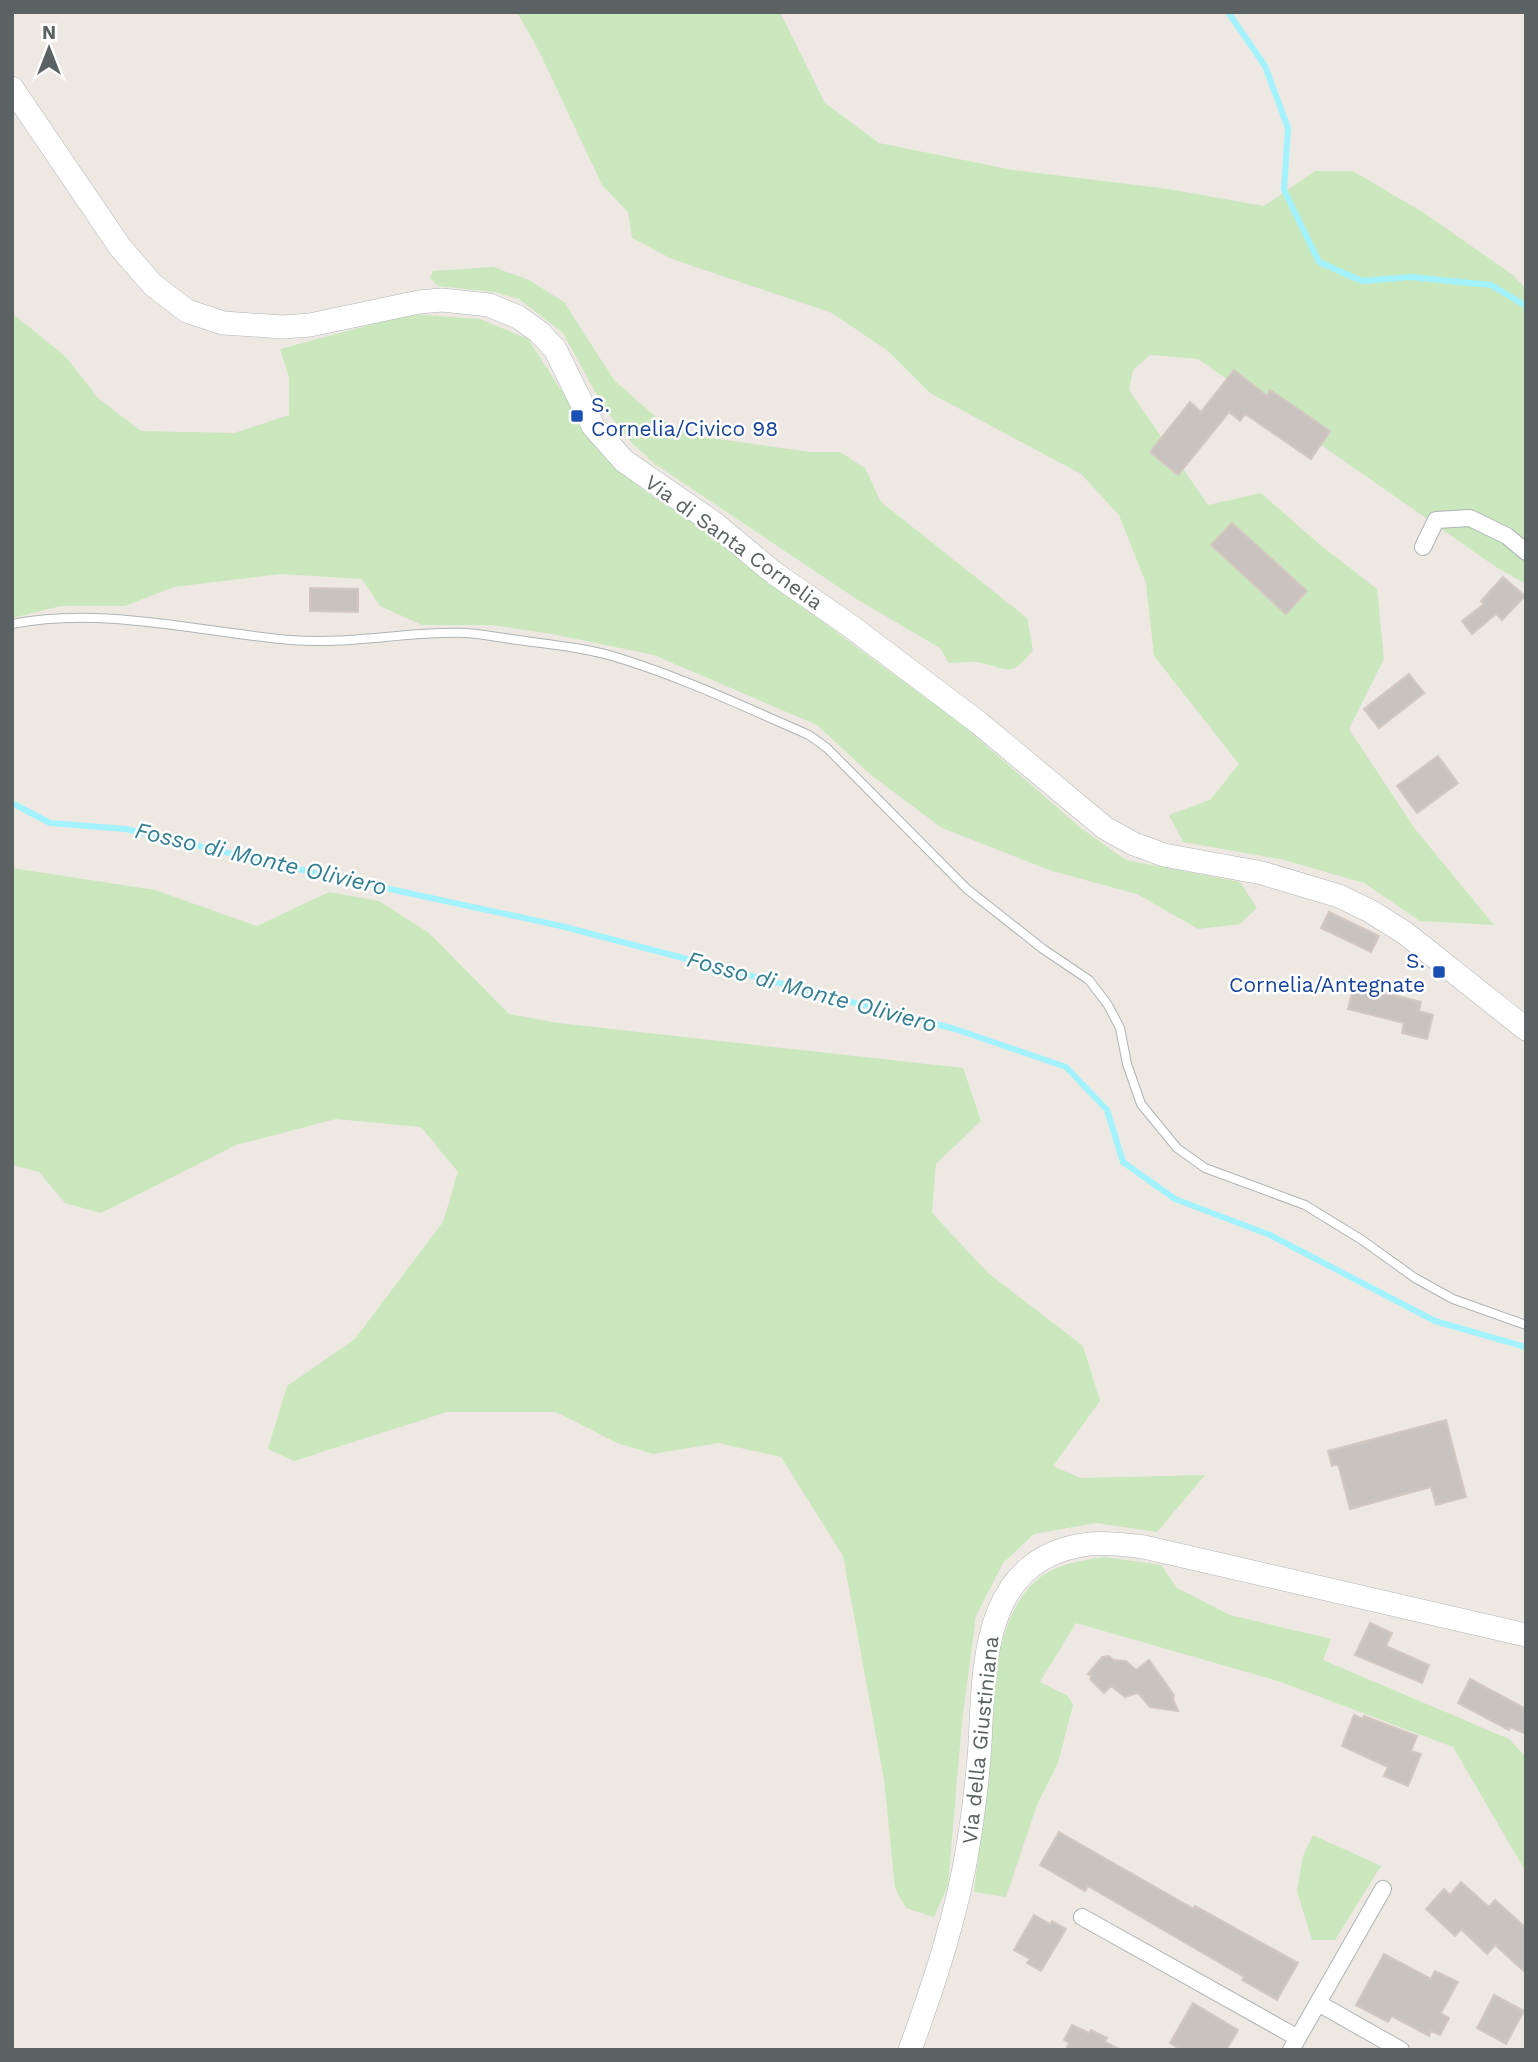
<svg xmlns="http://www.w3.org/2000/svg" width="1538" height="2062" viewBox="0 0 1538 2062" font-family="'Work Sans',sans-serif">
<rect width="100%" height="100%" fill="#eee8e2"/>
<path fill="#cae7be" d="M517 12H780L825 103 879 143 1013 170 1168 189 1264 206 1315 171H1353L1424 213 1513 275 1526 289V584L1496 567 1198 359 1150 355 1133 370 1129 390 1208 505 1261 493 1319 544 1377 589 1384 659 1349 729 1415 829 1494 925 1420 921 1364 883 1284 860 1183 842 1169 815 1210 800 1239 764 1154 656 1146 583 1119 515 1081 474 930 393 888 351 832 313 672 259 632 238 628 212 602 185 539 51Z
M493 267 529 280 564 302 614 380 657 418 704 437 810 452H840L865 468 881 502 1027 618 1033 650C1010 680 1008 668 978 662 969 661 959 663 949 663L940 648 858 600 655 464 632 443 604 408 563 333 519 299 494 292 438 286 430 278 433 271Z
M12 313 66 357 98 398 141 431 234 433 289 415V377L280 349 411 314 480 319 528 339 605 458 639 487 708 533 847 640 960 723 1082 829 1126 860 1240 882 1257 908 1240 924 1198 929 1137 894 1052 871 942 828 871 775 817 725 654 655 552 634 492 625H422L380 606 362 579 281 574 174 587 125 606H61L12 618Z
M12 868 155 890 257 926 329 892 379 901 429 933 509 1014 558 1023 963 1068 981 1121 936 1164 932 1213 988 1273 1083 1346 1100 1401 1053 1466 1081 1478 1205 1475 1157 1532 1096 1523 1034 1534 1003 1563 976 1616 962 1722 948 1885 934 1917 906 1908 895 1888 884 1779 843 1556 781 1457 718 1443 653 1454 617 1443 556 1412H447L294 1461 268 1449 287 1386 355 1339 443 1222 458 1172 421 1127 336 1119 236 1145 101 1213 65 1203 39 1172 12 1165Z
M1104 1557 1161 1565 1177 1588 1230 1615 1331 1639 1323 1660 1509 1739 1526 1757V1872L1453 1747 1278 1681 1076 1623 1040 1682 1068 1696 1073 1705 1058 1763 1037 1805 1006 1897 974 1892C979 1851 984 1810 988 1769 994 1712 989 1636 1028 1589 1048 1565 1075 1562 1104 1557Z
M1313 1835 1381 1866 1335 1940H1312L1297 1891 1303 1856Z"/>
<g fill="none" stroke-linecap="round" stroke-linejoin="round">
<path stroke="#a2f3ff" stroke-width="6" d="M1228 12 1265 66 1288 128 1284 190 1319 262 1362 281 1410 277 1491 285 1526 306
M12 803 50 823 126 829 311 872 561 926 955 1029 1066 1067 1107 1110 1123 1162 1175 1199 1270 1235 1435 1321 1526 1347"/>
</g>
<path fill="#c9c3c0" stroke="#d3c8c1" stroke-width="2" d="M1234 370 1267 396 1270 390 1330 431 1311 459 1245 414 1240 421 1229 412 1178 475 1150 452 1190 402 1201 412Z
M1232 523 1307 591 1286 614 1211 545Z
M1503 577 1525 596 1502 620 1496 614 1472 634 1462 621 1484 604 1481 601Z
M310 588 358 589V612L310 611Z
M1409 674 1424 693 1379 728 1364 709Z
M1438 756 1458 783 1417 813 1397 786Z
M1329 912 1379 936 1371 952 1321 928Z
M1354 985 1421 1002 1419 1011 1433 1015 1427 1039 1402 1033 1404 1023 1348 1009Z
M1446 1420 1466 1497 1436 1505 1431 1487 1350 1509 1338 1464 1332 1466 1328 1451Z
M1370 1623 1392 1633 1386 1646 1429 1665 1422 1683 1355 1655Z
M1109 1656 1113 1660 1126 1661 1136 1670 1149 1660 1174 1695 1173 1699 1178 1711 1150 1707 1138 1693 1125 1697 1111 1686 1104 1693 1090 1679 1092 1676 1088 1674 1102 1657Z
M1470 1679 1526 1709V1734L1510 1727 1509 1730 1458 1703Z
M1354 1715 1363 1719 1364 1716 1417 1736 1411 1751 1421 1754 1408 1786 1384 1776 1388 1767 1342 1746Z
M1059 1832 1194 1909 1195 1906 1298 1963 1277 2000 1242 1980 1244 1977 1088 1886 1085 1891 1040 1865Z
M1461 1882 1489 1907 1495 1900 1526 1928V1973L1495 1945 1487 1954 1461 1929 1455 1936 1426 1909 1444 1889 1450 1895Z
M1034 1915 1050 1924 1052 1921 1066 1929 1041 1971 1027 1963 1030 1959 1014 1950Z
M1384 1954 1431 1979 1435 1971 1458 1982 1441 2013 1449 2018 1440 2035 1431 2031 1429 2036 1392 2016 1388 2022 1356 2005Z
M1494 1995 1524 2011 1506 2044 1477 2028Z
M1193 2003 1238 2030 1226 2050H1181L1170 2043Z
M1072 2025 1089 2033 1091 2030 1107 2038 1105 2042 1121 2050H1066L1069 2043 1064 2040Z"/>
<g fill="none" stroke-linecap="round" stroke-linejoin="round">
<defs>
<path id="lane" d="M12 624C105 606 198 632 291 640 350 645 407 631 466 633 483 634 501 638 518 640 553 645 589 648 622 659 686 679 747 708 809 735L827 748 967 889 1043 949 1089 980 1108 1005 1120 1028 1127 1064 1141 1104 1177 1148 1205 1168 1305 1205 1362 1240 1415 1278 1453 1299 1526 1325"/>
<path id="street" d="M1423 547 1436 520 1470 518 1507 536 1526 552
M1082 1917 1298 2038
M1318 2003 1401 2050
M1291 2050 1383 1889"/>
<path id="secondary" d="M12 88 120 247 153 285 187 311 223 323 283 327 310 325 419 302 442 300 489 305 518 317 539 332 555 349 593 426 624 461 714 523 774 573 849 625 979 723 1105 828 1134 844 1164 855 1262 873 1339 896 1370 911 1405 933 1526 1029
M910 2050C935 1981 958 1912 969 1840 974 1808 978 1776 980 1744 984 1661 983 1556 1090 1544 1108 1542 1126 1545 1144 1547L1526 1635"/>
</defs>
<use href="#lane" stroke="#aeb4b6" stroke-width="10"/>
<use href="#street" stroke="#aeb4b6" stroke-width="18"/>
<use href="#secondary" stroke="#afb6b9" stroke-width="24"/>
<use href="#lane" stroke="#fff" stroke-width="8"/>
<use href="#street" stroke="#fff" stroke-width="16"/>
<use href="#secondary" stroke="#fff" stroke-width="23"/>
</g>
<g fill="#1a4fb4" stroke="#fff" stroke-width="2.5">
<rect x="570" y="409" width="14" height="14" rx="3.5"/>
<rect x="1432" y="965" width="14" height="14" rx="3.5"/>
</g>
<g text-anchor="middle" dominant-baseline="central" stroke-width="5" stroke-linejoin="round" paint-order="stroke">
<g font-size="21" fill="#164399" stroke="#fff" text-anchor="start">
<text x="591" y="404">S.<tspan x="591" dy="24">Cornelia/Civico 98</tspan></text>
<text x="1425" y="960" text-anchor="end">S.<tspan x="1425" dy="24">Cornelia/Antegnate</tspan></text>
</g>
<g font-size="21" fill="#5b6264" stroke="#fff">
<text transform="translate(734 542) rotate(36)">Via di Santa Cornelia</text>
<text transform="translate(980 1740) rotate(-84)">Via della Giustiniana</text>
</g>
<g font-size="23" font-style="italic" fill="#317d91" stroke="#fff">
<text transform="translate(261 859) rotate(13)">Fosso di Monte Oliviero</text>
<text transform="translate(812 992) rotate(15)">Fosso di Monte Oliviero</text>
</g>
</g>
<rect width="1538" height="2062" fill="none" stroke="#5b6264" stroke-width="28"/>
<g transform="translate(49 49)" stroke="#ffffff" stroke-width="5" paint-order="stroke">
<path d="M0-5L12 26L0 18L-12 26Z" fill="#5b6264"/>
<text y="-10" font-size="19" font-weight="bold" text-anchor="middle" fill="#5b6264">N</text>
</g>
</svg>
